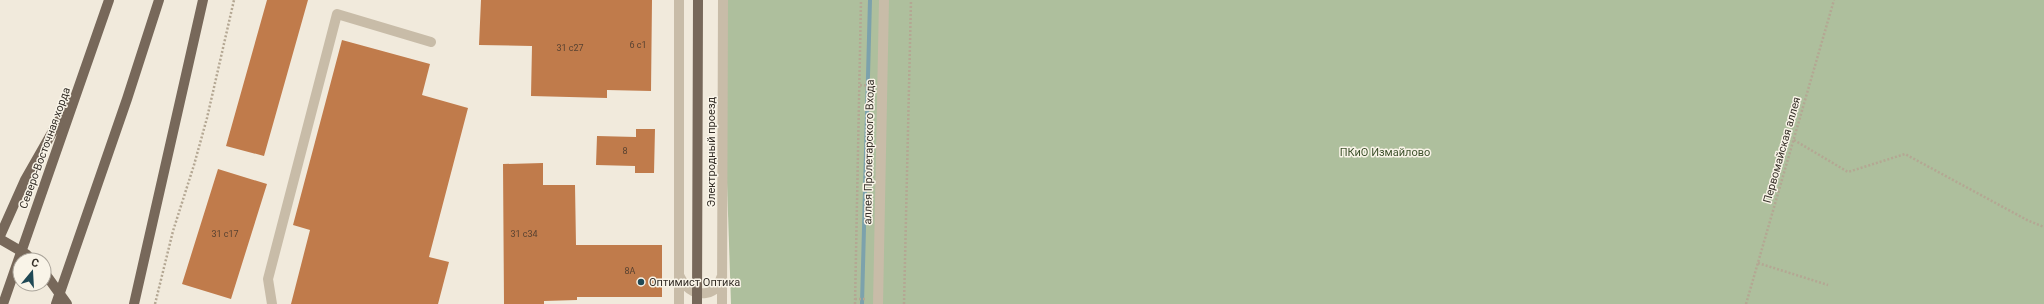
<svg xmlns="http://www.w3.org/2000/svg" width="2044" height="304" viewBox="0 0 2044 304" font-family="Roboto,sans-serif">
<rect width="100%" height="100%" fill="#f1eadc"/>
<path fill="#aebf9d" d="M721 0H2044V304H731Z"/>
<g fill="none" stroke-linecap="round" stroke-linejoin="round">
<path stroke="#7ca2ac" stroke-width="4" d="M862 304 870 0"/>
</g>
<path fill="#c07b4b" d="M267 0H308L264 156 226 146Z
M481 0H652L651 91 607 90V98L531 96 532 46 479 45Z
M342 40 430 64 422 95 468 108 429 257 449 262 438 304H291L310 230 293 225Z
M636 129H655L654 173H635V166L596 165 597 136 636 137Z
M543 163V185H575L576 245H662V297H577V300L544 301V304H504L503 164Z
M218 169 267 184 231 299 182 284Z"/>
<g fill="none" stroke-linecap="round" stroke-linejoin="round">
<path stroke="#b4a793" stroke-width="2.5" stroke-dasharray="2 2" stroke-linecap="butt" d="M860 85 871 86
M1794 140 1848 172 1905 154 2027 220 2044 227
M1758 263 1828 285
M855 299H866
M155 304 173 231 194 165 207 118 234 0
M855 304 861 0
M904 304 911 0
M1746 304 1834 0"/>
<path stroke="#c8bca8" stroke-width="10" d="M679 275C681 279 683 283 686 286 698 298 717 295 721 278
M272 304 268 279 337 14 431 42
M679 304V0
M722 304 723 0
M878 304 884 0"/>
<path stroke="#77685a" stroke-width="10" d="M0 236 25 180 70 101
M3 304 109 0
M56 304 127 99 159 0
M134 304 203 0"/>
<path stroke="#77685a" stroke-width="10" d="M0 239 26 254 32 260
M44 272 67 304
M697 304 698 0"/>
</g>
<circle fill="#204955" stroke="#f9f4e8" stroke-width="1.5" cx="641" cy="282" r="4"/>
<g text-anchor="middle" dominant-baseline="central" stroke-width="3" stroke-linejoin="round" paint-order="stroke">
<g font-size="9" fill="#584231">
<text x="638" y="45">6 с1</text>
<text x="570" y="48">31 с27</text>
<text x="625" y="151">8</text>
<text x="225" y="234">31 с17</text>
<text x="524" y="234">31 с34</text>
<text x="630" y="271">8А</text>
</g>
<g font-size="11" fill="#352f28" stroke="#f9f4e8">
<text transform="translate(45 148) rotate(-70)">Северо-Восточная хорда</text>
<text transform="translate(1782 150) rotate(-74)">Первомайская аллея</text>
<text transform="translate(711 152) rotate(-90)">Электродный проезд</text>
<text transform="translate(869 152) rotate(-89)">аллея Пролетарского Входа</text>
</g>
<g font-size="11" fill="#3f522d" stroke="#f9f4e8">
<text x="1385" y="152">ПКиО Измайлово</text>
</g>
<g font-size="11" fill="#352f28" stroke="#f9f4e8" text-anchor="start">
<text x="649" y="282">Оптимист Оптика</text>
</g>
</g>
<g transform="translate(32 272) rotate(18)"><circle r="19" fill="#f9f4e8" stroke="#aba59b"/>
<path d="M0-3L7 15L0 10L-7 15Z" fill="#204955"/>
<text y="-6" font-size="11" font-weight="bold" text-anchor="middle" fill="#352f28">С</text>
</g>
</svg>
